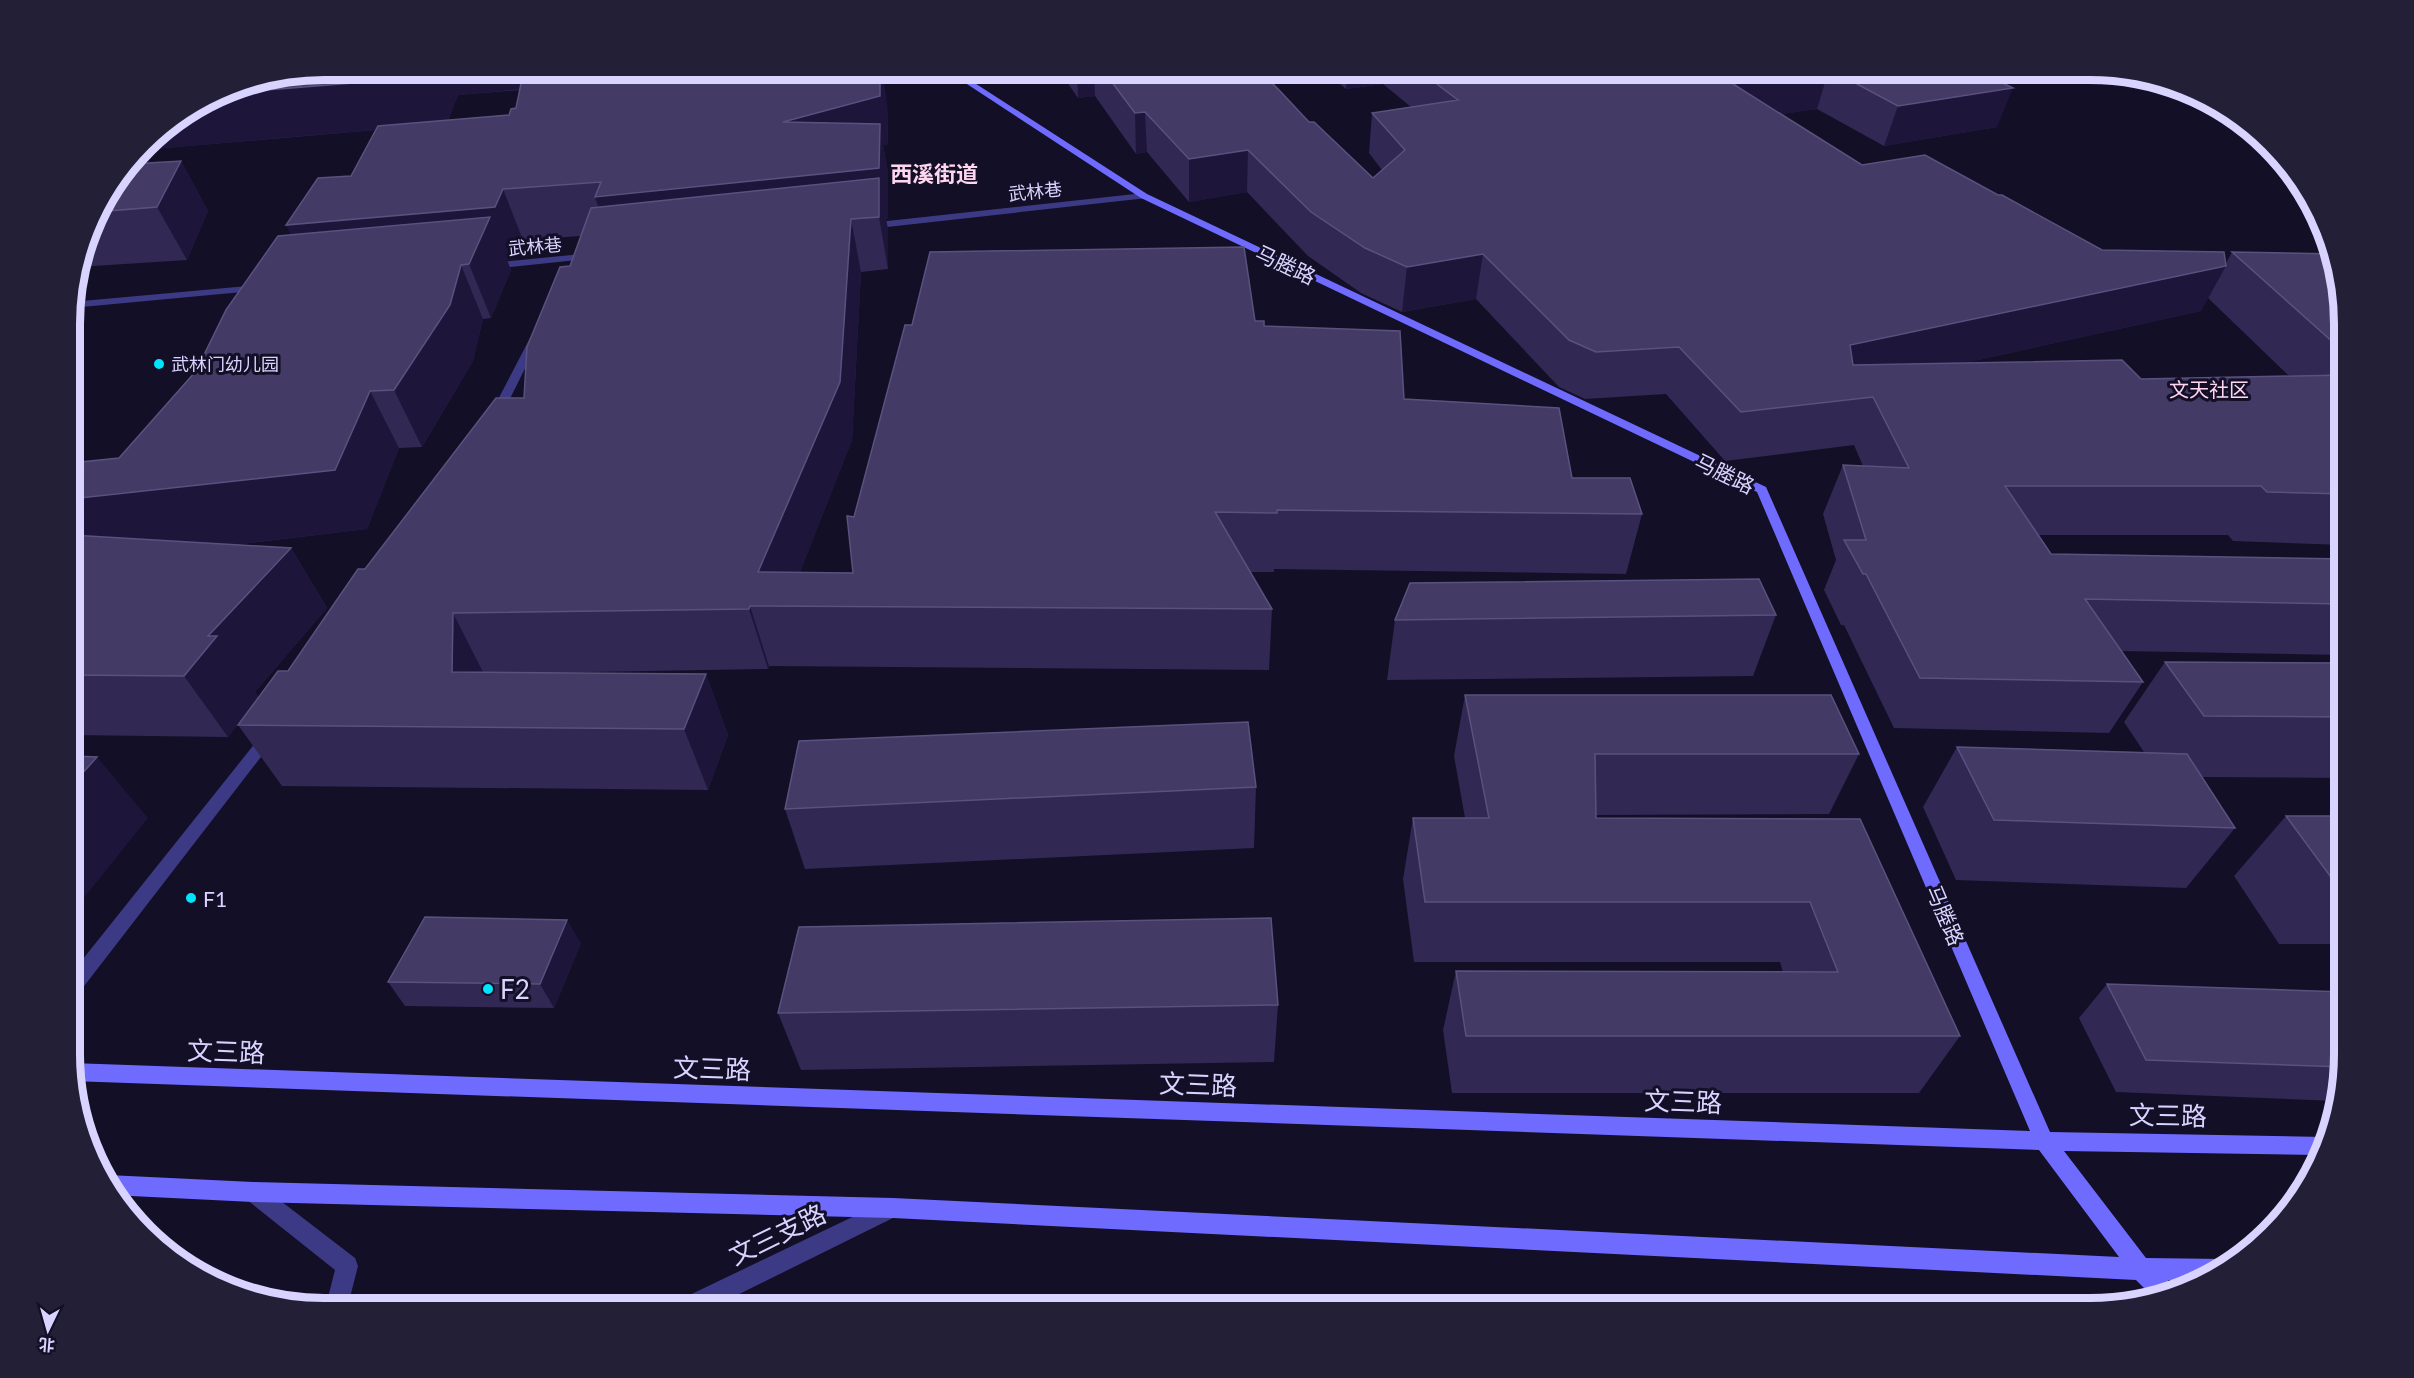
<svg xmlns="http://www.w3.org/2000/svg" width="2414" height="1378" viewBox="0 0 2414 1378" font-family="Lato,'Noto Sans SC',sans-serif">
<rect width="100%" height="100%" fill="#130f26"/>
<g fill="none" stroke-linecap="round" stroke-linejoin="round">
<path fill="#3d3a85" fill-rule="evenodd" d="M535 335 540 338 502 415 496 419 492 418 490 415 530 338Z
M269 730 274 732 277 736 274 740 78 994 71 996V974L264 732Z
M253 1182 260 1185 355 1258 358 1266 347 1309H325L335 1270 246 1199 243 1192 246 1185Z"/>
<path fill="#3d3a85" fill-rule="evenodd" d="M1144 193 1147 194V198L869 229 864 226 869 223Z
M592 253 597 256 596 258 490 269 485 266 490 263Z
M260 285 265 288 264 290 71 308V302Z
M890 1199 897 1202 901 1209 897 1216 709 1309H674L677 1301Z"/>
<path fill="#6f6bff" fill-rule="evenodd" d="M944 69H953L1147 194 1766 487 2050 1132 2325 1137 2319 1155 2064 1151 2146 1258 2224 1259 2233 1265 2203 1281 2168 1280 2178 1293 2155 1299 2136 1280 893 1218 253 1202 111 1195 104 1176 108 1175 253 1182 893 1198 2119 1257 2039 1150 71 1081V1063L2030 1131 1757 492 1141 198Z"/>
</g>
<path fill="#312854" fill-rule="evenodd" d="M323 69 887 102 888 144 883 145 888 173V219H886L888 229V269L861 272 852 440 800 572 853 573 854 517 1255 321 1404 399 1572 478 1642 514 1626 574 1274 569V572H1250L1272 609 1269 670 769 666 768 669 531 673 706 674 728 735 708 790 282 786 238 725 288 671 365 569 524 398 581 236 523 240 515 259 507 260 511 270 491 318 483 319 473 361 422 447 399 448 367 529 234 545 291 548 327 608 255 692 259 697 228 737 71 735V463L119 458 196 371 290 235 351 176 376 130 141 150 155 132ZM520 90 516 108 509 115 448 120 458 95Z
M1058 69H1258L1309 122 1373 178 1382 170 1369 153 1372 113 1411 107 1383 84 1346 89 1322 69H1973L1997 127 1884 146 1817 109 1781 114 1862 165 1998 195 2102 250 2226 263 2232 252 2344 306V545L2233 541 2228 535H2039L2051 554 2344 559V655L2122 651 2143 682 2109 733 1894 728 1844 625H1841L1824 590 1836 560 1823 514 1843 465 1863 466 1854 445 1725 461 1666 394 1585 399 1559 387 1476 299 1402 312 1361 293 1308 256 1247 192 1189 202 1147 152 1136 154 1095 96 1078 98ZM2208 298 2289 376 2141 379 1964 363 2201 311Z
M181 161 208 211 187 260 78 267 95 211Z
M1776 615 1753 676 1387 680 1395 620Z
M2165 662 2344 663V778L2202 777 2235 828 2186 888 1956 880 1923 807 1957 747 2144 752 2124 722Z
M1465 695 1859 754 1829 814 1596 815V818L1860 819 1960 1036 1919 1093H1452L1443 1030 1456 971 1783 972 1780 962H1414L1403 879 1413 818H1465L1454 756Z
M1256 787 1254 848 805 869 785 809Z
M2286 816H2344V944H2279L2234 876Z
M581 943 554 1008 405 1006 388 982Z
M2107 984 2344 992V1071L2336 1101 2116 1092 2079 1018Z
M1278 1005 1274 1062 801 1070 778 1013Z"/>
<path fill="#1d163a" d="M432 69H538L544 87 458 95 446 124 141 150 155 132 217 94Z
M880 69H882L887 102 888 144 883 145 888 173V219H886L888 229V269L879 217 851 219 861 272 852 440 787 606H769L612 249 595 197Z
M1077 69H1094L1095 96 1078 98Z
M1348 69H1385L1383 84 1346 89Z
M1829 69 1817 109 1723 123 1733 84Z
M2013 88 1997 127 1884 146 1898 106Z
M1145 112 1147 152 1136 154 1135 113Z
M1248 150 1247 192 1189 202V159Z
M181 161 208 211 187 260 157 207Z
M503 189 523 240 515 259 507 260 511 270 491 318 469 264 312 278 286 225Z
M1483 254 1476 299 1402 312 1407 267Z
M461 265 483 319 473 361 422 447 394 390Z
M2226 266 2201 311 1832 392 1850 345Z
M370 391 399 448 367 529 71 564V499Z
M291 548 327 608 255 692 259 697 228 737 184 676 208 636Z
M750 606 769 666 768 669 749 609Z
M453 613 484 674 452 672Z
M706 674 728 735 708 790 684 729Z
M97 757 148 818 71 914V786Z
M567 920 581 943 554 1008 540 984Z"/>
<path fill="#433a66" stroke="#5a527e" stroke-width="1.5" d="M323 69H432L428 77 217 94 226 88Z
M524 69H880V96L783 122 880 124 879 168 595 197 601 182 503 189 495 207 286 225 318 178 351 176 378 126 509 115 511 109 516 108Z
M1102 69H1258L1280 91 1309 122H1314L1373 178 1405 150 1372 113 1458 100 1417 69H1973L2013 88 1898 106 1829 69 1733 84 1862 165 1925 155 1998 195H2002L2102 250 2224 252 2226 266 1850 345 1853 365 2122 360 2141 379 2344 375V494L2267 492 2261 486H2005L2051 554 2344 559V604L2085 599 2143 682 1920 678 1866 574H1863L1844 540H1866L1843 465 1909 468 1873 397 1741 412 1679 347 1596 352 1569 340 1483 254 1407 267 1365 248 1311 212 1248 150 1189 159 1145 112 1135 113Z
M181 161 157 207 95 212 131 164Z
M879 178V217L851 219 840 382 758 572 853 573 847 516 854 517 905 325H912L930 252 1244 247 1255 321H1264V326L1400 331 1404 399 1559 408 1572 478H1630L1642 514 1277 510V513L1215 512 1272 609 750 606 749 609 453 613 452 672 706 674 684 729 238 725 278 671H288L358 569H365L496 398H524L527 347 560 267 570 266 591 208Z
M490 217 469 264 461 265 450 305 394 390 370 391 335 470 71 499V463L119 458 196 371 226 310 278 236Z
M2232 252 2334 254 2344 306V352Z
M71 535 291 548 208 636H217L184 676 71 675Z
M1759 579 1776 615 1395 620 1410 583Z
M2165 662 2344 663V717L2204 716Z
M1465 695H1831L1859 754H1595L1596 818 1860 819 1960 1036H1466L1456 971 1838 972 1810 902H1425L1413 818H1489Z
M1248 722 1256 787 785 809 799 741Z
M1957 747 2187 754 2235 828 1994 820Z
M71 756 97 757 71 786Z
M2286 816H2344V884H2336Z
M425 917 567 920 540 984 388 982Z
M1271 918 1278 1005 778 1013 799 927Z
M2107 984 2344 992V1067L2146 1060Z"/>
<g fill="#00e5ff" stroke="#130f26" stroke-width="2">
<circle cx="159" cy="364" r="6"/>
<circle cx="191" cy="898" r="6"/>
<circle cx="488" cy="989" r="6"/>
</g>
<g text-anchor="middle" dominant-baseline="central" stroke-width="6" stroke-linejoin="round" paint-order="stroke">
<g font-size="18" fill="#d9d4ff" stroke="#130f26">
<text transform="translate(1035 191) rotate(-6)">武林巷</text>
<text transform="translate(535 246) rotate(-5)">武林巷</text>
</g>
<g font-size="18" fill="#d9d4ff" stroke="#130f26" text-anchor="start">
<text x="171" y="364">武林门幼儿园</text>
</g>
<g font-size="20" fill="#ffd6f0" stroke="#130f26">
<text x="2209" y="389">文天社区</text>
</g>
<g font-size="21" fill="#d9d4ff" stroke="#130f26">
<text transform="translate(1286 264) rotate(25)">马塍路</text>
<text transform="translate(1725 473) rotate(26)">马塍路</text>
<text transform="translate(1946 915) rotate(67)">马塍路</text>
</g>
<g font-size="21" fill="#d9d4ff" stroke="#130f26" text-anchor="start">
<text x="203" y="898">F1</text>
</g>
<g font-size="22" font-weight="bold" fill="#ffd6f0" stroke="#130f26">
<text x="934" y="173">西溪街道</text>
</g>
<g font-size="26" fill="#d9d4ff" stroke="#130f26" text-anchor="start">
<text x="500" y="989">F2</text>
</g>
<g font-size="26" fill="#d9d4ff" stroke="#130f26">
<text transform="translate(226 1051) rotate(2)">文三路</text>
<text transform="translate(712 1068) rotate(2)">文三路</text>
<text transform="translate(1198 1084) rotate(2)">文三路</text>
<text transform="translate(1683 1101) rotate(2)">文三路</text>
<text transform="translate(2168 1115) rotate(1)">文三路</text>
<text transform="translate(777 1234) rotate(-26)">文三支路</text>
</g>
</g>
<path d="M0 0H2414V1378H0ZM324 80H2090A244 244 0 0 1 2334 324V1054A244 244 0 0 1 2090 1298H324A244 244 0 0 1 80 1054V324A244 244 0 0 1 324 80Z" fill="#231f37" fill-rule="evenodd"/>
<path fill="none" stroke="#d9d4ff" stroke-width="8" d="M324 80H2090A244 244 0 0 1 2334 324V1054A244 244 0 0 1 2090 1298H324A244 244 0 0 1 80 1054V324A244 244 0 0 1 324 80Z"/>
<g transform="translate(48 1330) rotate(185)" stroke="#130f26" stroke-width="4.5" paint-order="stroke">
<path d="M0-4.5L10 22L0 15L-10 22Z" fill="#d9d4ff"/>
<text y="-9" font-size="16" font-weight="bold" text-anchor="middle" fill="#d9d4ff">北</text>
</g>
</svg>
